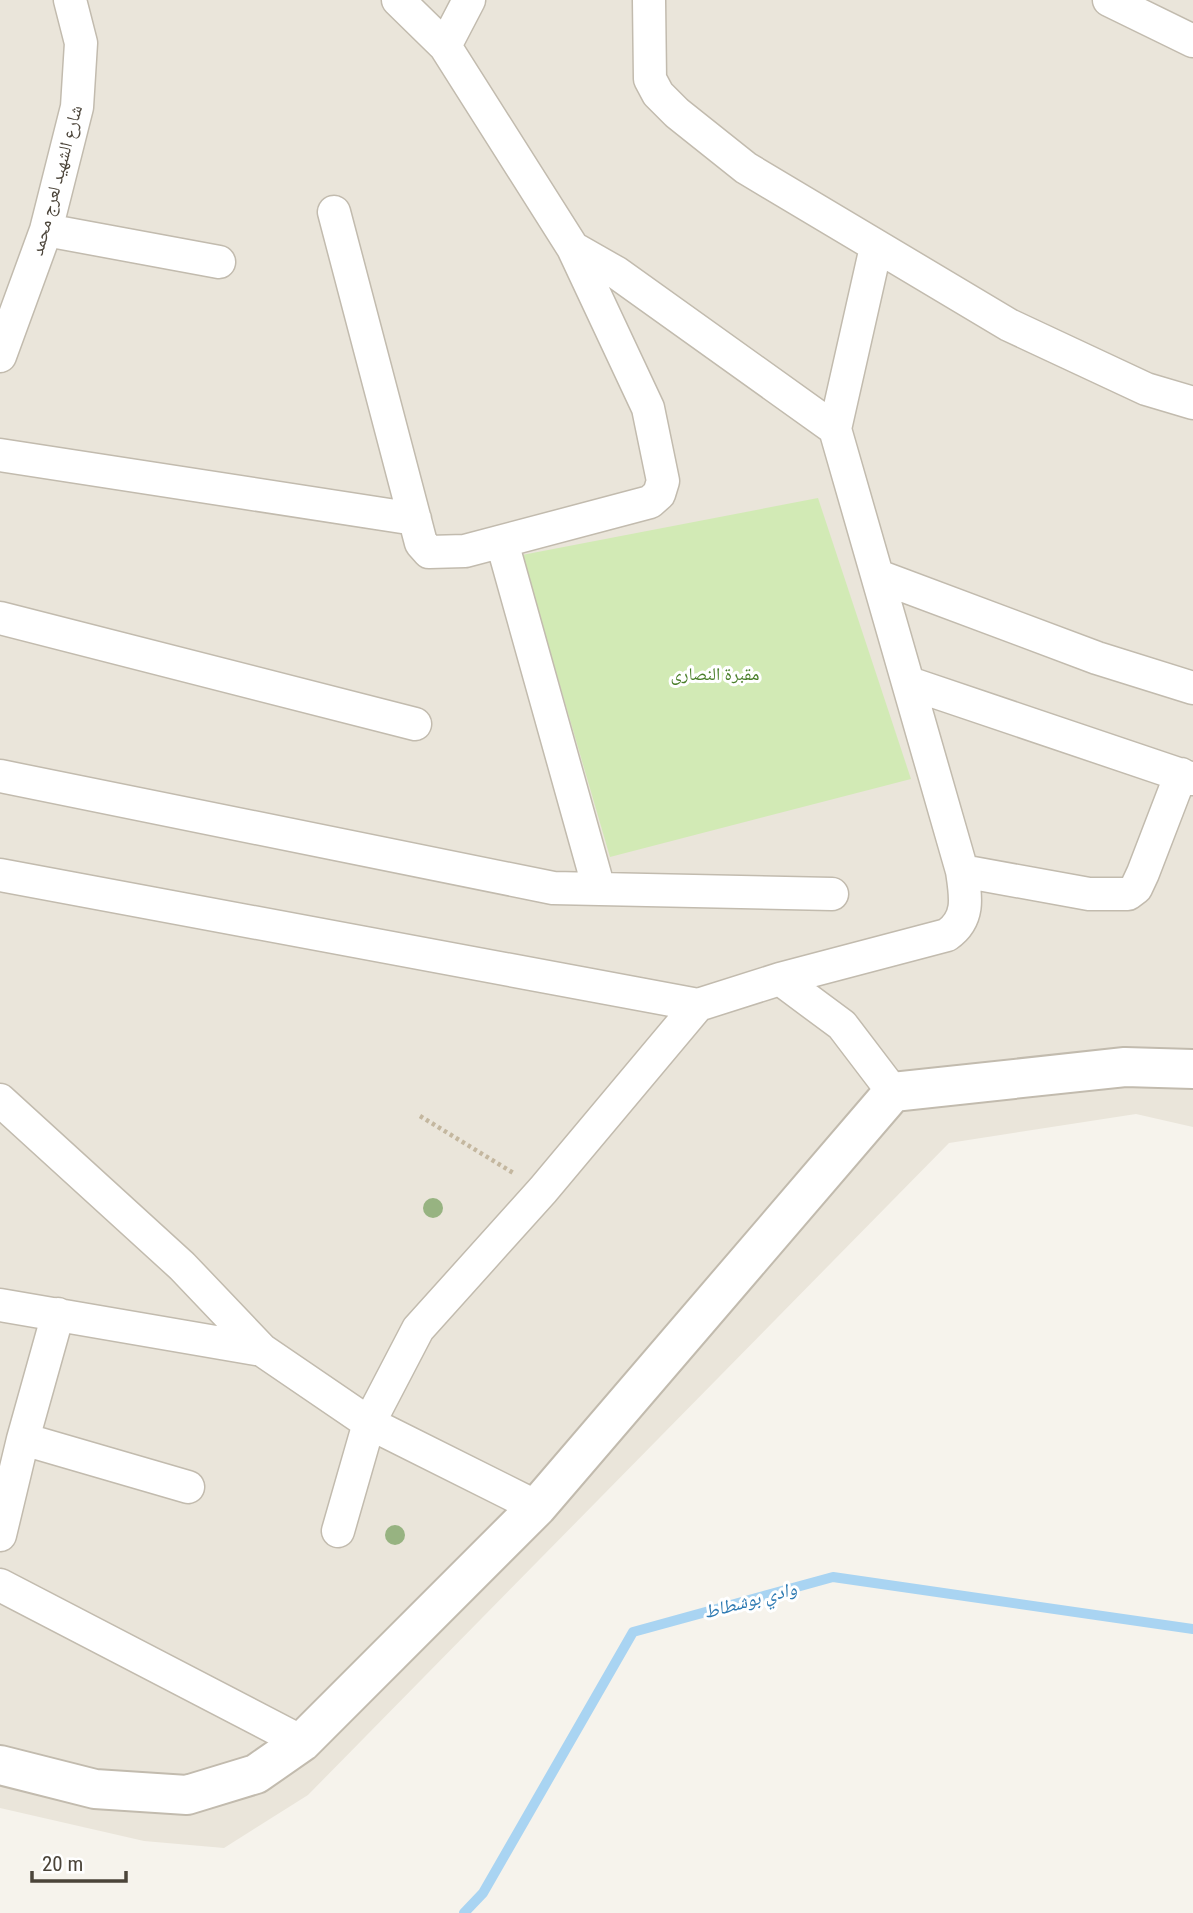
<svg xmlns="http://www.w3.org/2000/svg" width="1193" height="1913" viewBox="0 0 1193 1913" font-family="'Roboto Condensed','Noto Naskh Arabic',sans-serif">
<rect width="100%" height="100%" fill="#f6f3ec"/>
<path fill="#eae5da" d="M0 0H1193V1127L1136 1114 949 1143 308 1795 224 1848 144 1841 0 1808Z"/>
<path fill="#d2eab5" d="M818 498 911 779 610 857 522 555Z"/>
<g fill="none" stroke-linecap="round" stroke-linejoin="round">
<path stroke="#a9d4f2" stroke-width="10" d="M464 1913 483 1893 633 1632 833 1577 1193 1629"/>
<defs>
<path id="minor" d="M649 0 650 79 658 94 677 113 746 168 1009 325 1146 389 1193 403
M1109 0 1193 41
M445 46 469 0
M334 212 421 543 429 552 465 551 650 502 659 494 663 481 648 408 573 248 445 46 398 0
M46 230 219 262
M573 248 617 273 835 429
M0 356 46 230 77 107 81 43 70 0
M0 455 415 519
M502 542 599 889
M878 576 1097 658 1193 688
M0 618 415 724
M909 683 1193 779
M0 776 553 888 832 894
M962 871 1089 894H1128L1136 888 1143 873 1181 774
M0 875 698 1005 780 979 842 1025 893 1092
M780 979 947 935C970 919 966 897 962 871L835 429 876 247
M0 1100 182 1266 262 1350
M0 1305 262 1350 369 1423 537 1507
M23 1439 188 1487
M338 1531 369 1423 418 1329 543 1190 698 1005
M0 1535 23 1439 58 1314
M0 1585 302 1742"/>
<path id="tertiary" d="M0 1765 95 1789 187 1795 256 1774 302 1742 537 1507 893 1092 1125 1067 1193 1069"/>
</defs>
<use href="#minor" stroke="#c2bbae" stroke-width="35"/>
<use href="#tertiary" stroke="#c2bbae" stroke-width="42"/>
<path stroke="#c4b79f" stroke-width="4.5" stroke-dasharray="3.5 3.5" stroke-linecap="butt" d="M420 1116 515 1174"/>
<use href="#minor" stroke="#fff" stroke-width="32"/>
<use href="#tertiary" stroke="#fff" stroke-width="38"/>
</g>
<g fill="#97b381">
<circle cx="433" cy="1208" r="10"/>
<circle cx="395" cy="1535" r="10"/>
</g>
<g text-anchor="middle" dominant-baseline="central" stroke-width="6" stroke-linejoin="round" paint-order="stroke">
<g font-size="18" fill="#4b4439" stroke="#fff">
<text transform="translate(56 180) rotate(-75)">شارع الشهيد لعرج محمد</text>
</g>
<g font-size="18" fill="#4a7f2a" stroke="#fff">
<text x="715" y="673">مقبرة النصارى</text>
</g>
<g font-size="19" font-style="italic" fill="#2e7ab2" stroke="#fff">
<text transform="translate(750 1600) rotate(-15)">وادي بوشطاط</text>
</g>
</g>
<path d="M32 1871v10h94v-10" fill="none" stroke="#4b4439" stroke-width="3.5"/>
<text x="42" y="1871" font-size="21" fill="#4b4439" stroke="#ffffff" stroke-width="5" paint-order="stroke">20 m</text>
</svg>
